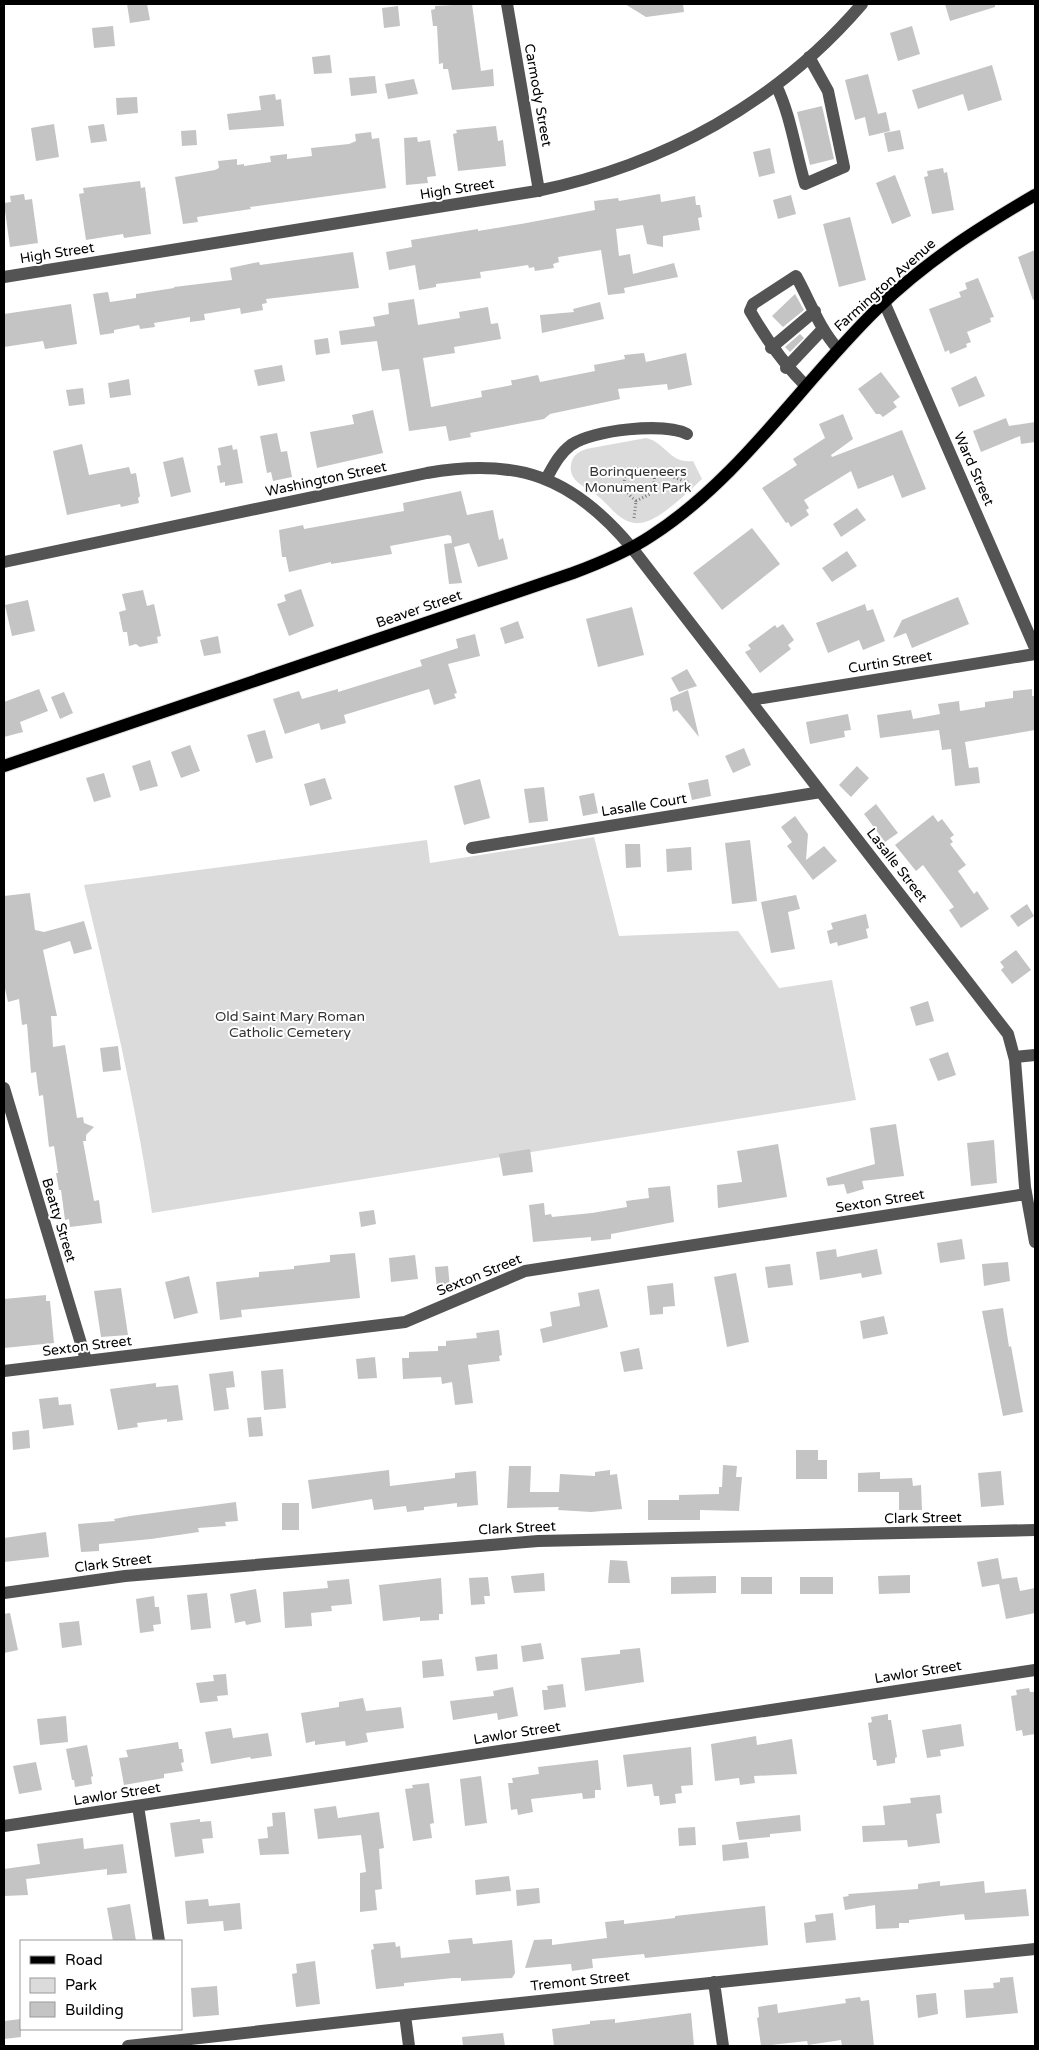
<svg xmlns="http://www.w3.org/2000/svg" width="1039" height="2050" viewBox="0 0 1039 2050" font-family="'Varela Round',sans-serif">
<rect width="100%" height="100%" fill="#fff"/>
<path fill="#dbdbdb" d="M646 438C665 442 670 464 693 461L702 479C688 492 658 522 640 523 622 525 611 507 599 497 588 488 568 482 571 465 572 456 578 452 586 449Z
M594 837 619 936 738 931 779 988 832 980 856 1100 152 1213C136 1103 110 994 84 885L427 840 430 863Z"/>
<path fill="#c4c4c4" d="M127 4H147L150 20 130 23Z
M472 4 481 71 493 69 494 86 452 90 448 69H443V63L439 64 437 26H433L431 10 435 9V6Z
M625 4H683L684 12 646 17Z
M945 4H995V7L950 21Z
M398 6 400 26 384 28 382 8Z
M113 26 115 46 94 48 92 28Z
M912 26 920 54 898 61 890 33Z
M330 55 332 73 314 74 312 57Z
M992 65 1002 100 968 111 963 94 918 109 912 90Z
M868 74 878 114 886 112 890 131 869 136 865 117 855 120 845 80Z
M375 76 377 93 351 96 349 78Z
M414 79 418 94 388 99 385 84Z
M275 94 276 100 281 99 284 126 229 130 227 114 261 110 259 96Z
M137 97 138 113 117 115 116 98Z
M822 106 834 159 810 165 797 112Z
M54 124 59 157 36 161 31 128Z
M104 124 107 141 91 143 88 126Z
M496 126 498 141 503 140 506 166 458 171 453 134 457 133 456 130Z
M196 130 197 145 182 146 181 131Z
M900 130 904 149 888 152 884 133Z
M371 132 372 139 379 138 386 188 250 207 251 209 197 217 198 222 183 224 175 177 215 170 219 168 218 161 237 159V165L244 164V166L271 162 270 156 287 154V159L312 156 311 148 349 144 356 141 355 134Z
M417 137 418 142 430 140 436 176 427 177 428 183 406 185 404 138Z
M770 148 775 173 759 177 753 152Z
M943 168 944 173 947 172 954 210 932 214 924 177 928 176 927 171Z
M895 175 911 216 892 224 876 183Z
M140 181 141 188 145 187 151 234 124 238 123 234 86 240 79 194 84 193 83 188Z
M24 194 25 200 32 199 38 243 10 247 4 203 11 202 10 196Z
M660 194 661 202 695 196 696 205H700L702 217 698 218 700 230 663 236V247L647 244 643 225 616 229 619 256 630 254 633 274 674 263 678 277 624 288 625 293 608 295 601 250 558 257 559 262 553 264 554 268 535 271 534 267 529 268 528 265 480 272 481 278 436 284V287L419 290 415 265 389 270 386 252 412 247 411 240 478 229V231L521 224 595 210 594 201 618 198 619 201Z
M791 195 796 214 778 219 773 200Z
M850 217 866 280 839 287 823 224Z
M1035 250V299L1033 300 1018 257Z
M353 252 359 288 266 299 267 303 262 304 263 310 241 314 240 308 204 314 205 320 190 322V317L154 323 155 327 140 329 139 325 114 330V333L100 335 93 294 108 292 110 302 136 298V294L174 288V287L232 280 230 268 259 262 260 265Z
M978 278 994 317 990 318 991 322 967 332 971 342 966 344 967 347 950 354 949 350 945 352 929 309 961 297 959 292 967 289 965 283Z
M795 294 804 310 783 327 772 316Z
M414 299 418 325 460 318 459 312 488 307 491 324 498 323 501 339 454 347 455 353 423 358 431 407 482 397 481 391 512 385 511 380H514L538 375 540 382 595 371 594 365 625 359 624 355 644 353 646 362 686 353 692 385 668 390 667 384 618 389 620 399 550 414 544 419 470 433 471 437 449 441 446 426 409 431 399 369 382 371 377 341 341 345 339 331 375 326 373 317 389 314 388 303Z
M600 302 604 319 542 333 540 315 574 312 573 309Z
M71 304 77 344 45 349 43 341 4 347V314Z
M800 334 804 338 790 352 785 347Z
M328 338 330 353 316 355 314 340Z
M282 365 285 381 258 386 254 370Z
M881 372 900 397 893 402 897 407 883 417 880 414H876L858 389Z
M976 376 985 396 959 407 951 388Z
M129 379 131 395 110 398 108 383Z
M83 388 85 404 69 406 66 390Z
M373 410 383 453 317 468 310 432 354 424 352 415Z
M843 414 853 439 831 455 832 457 902 430 926 489 902 498 893 475 858 489 851 471 804 500 809 508 806 510 809 515 791 527 788 522 786 523 762 488 797 465 793 459 825 438 819 424Z
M1006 418 1009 426 1035 422V442L1021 444 1020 436 981 452 973 431Z
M277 433 281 452 287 451 292 477 273 481 271 472 267 473 260 436Z
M82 444 89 475 129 467 131 474 136 473 140 496 138 498 139 503 121 507 120 504 67 515 53 451Z
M232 445 233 450 237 449 243 483 225 486V482L220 483 217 466 221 465 218 448Z
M183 457 191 492 171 497 163 462Z
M461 491 467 515 493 510 499 540 503 538 508 559 478 567 469 543 454 547 462 583 449 584 444 544 452 543 451 536 448 535 390 546 392 554 331 564V562L289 572 286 557H282L279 530 303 525 304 529 404 511 403 503Z
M857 508 866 520 841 537 833 524Z
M752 528 780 564 722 610 693 573Z
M847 551 857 566 832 582 822 568Z
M301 589 314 626 289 636 277 604 286 601 284 595Z
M143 590 147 606 154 604 161 636 157 637 158 643 140 647 136 644 129 646 127 632H123L119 612 126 610 122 594Z
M958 597 969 624 912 648 906 633 893 638 902 620Z
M28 600 35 631 12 636 5 605Z
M865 604 867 611 873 609 885 641 863 650 859 640 828 653 816 623Z
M632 607 644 655 598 667 586 619Z
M518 621 524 638 505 644 500 628Z
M783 624 794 640 788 645 791 649 760 673 745 652 751 649 748 645 775 625 777 628Z
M475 634 480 656 448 664 457 693 454 694 456 698 434 705 429 689 344 715 346 723 321 730 319 723 285 734 273 699 299 691 302 699 338 689V692L422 666 420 660 458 648 456 639Z
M218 636 221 653 204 656 200 640Z
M687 669 697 686 679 692 671 678Z
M39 689 48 711 20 722 23 732 4 737V702Z
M1032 689V696H1035V730L965 742 969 768 978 767 980 783 955 786 951 749 942 750 939 730 880 738 877 715 911 710 913 719 940 714 938 704 959 701 960 711 985 707V702L1013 698V691Z
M688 690 699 737 677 710 673 712 670 698Z
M64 692 73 713 60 719 51 697Z
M848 714 851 730 844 731 845 737 810 744 806 722Z
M265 730 273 758 256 763 247 735Z
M190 745 200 771 181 778 171 752Z
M744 748 751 765 733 773 725 756Z
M150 760 158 786 140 791 132 766Z
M857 766 869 778 851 797 839 785Z
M104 773 111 797 94 802 86 778Z
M325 778 332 799 310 806 304 784Z
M480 779 490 818 464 825 454 786Z
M708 779 711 796 692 800 688 783Z
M544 787 548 821 529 823 524 789Z
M594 793 598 813 583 816 579 796Z
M876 804 898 833 885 842 864 814Z
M933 815 938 822 942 819 954 835 950 838 953 842 950 844 966 865 958 871 974 894 977 891 989 909 961 928 949 910 954 907 923 865 916 871 895 845Z
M795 816 808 834 806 860 824 846 837 861 813 880 787 846 792 842 781 827Z
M750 840 757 901 732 904 725 843Z
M625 844H640L641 867 626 868Z
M691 847 692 870 667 872 666 849Z
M30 893 35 930 44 932 84 921 92 949 74 954 70 941 43 950 57 1016H51L53 1047 65 1045 77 1118 83 1117 84 1123 94 1127 86 1135V1141H83L94 1201 99 1200 102 1223 70 1227 69 1219 65 1220 61 1190H59L56 1173H58L54 1146 49 1147 43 1095 39 1096 36 1072 31 1073 27 1024 22 1025 19 999 8 1002 4 984V896Z
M796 895 800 909 788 912 795 949 771 953 761 902Z
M1027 904 1034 916 1018 927 1010 916Z
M866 914 869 928 866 929 868 938 838 946 837 942 830 944 827 931 833 929 831 923Z
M1016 950 1031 970 1012 984 1001 970 1004 967 1000 962Z
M928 1001 934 1021 916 1026 910 1007Z
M118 1046 121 1070 103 1072 100 1048Z
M948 1052 956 1075 938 1081 929 1059Z
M896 1124 904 1176 862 1181 864 1189 847 1194 844 1184 828 1186 826 1178 875 1164 870 1128Z
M994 1140 997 1183 971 1186 967 1143Z
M778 1144 787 1197 718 1208 717 1185 742 1182 737 1151Z
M530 1149 533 1172 503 1176 499 1154Z
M670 1186 674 1222 611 1234V1239L591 1241V1237L533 1242 529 1205 544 1203 545 1215 551 1214 552 1217 592 1213 627 1207 626 1201 649 1198 648 1188Z
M374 1210 376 1224 361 1227 359 1212Z
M962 1239 965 1259 940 1263 937 1243Z
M836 1249 837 1257 877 1249 882 1274 862 1278 861 1273 820 1280 816 1252Z
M355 1253 360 1298 241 1310 242 1317 220 1320 216 1282 259 1277V1272L294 1269V1266L330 1262V1255Z
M415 1255 418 1279 391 1282 389 1258Z
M1008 1262 1010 1281 984 1286 982 1264Z
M790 1264 793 1285 768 1288 765 1267Z
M448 1266 450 1288 437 1290 435 1267Z
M736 1273 749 1342 727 1347 714 1277Z
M189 1276 198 1313 174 1319 165 1282Z
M673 1283 675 1306 663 1307V1314L650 1315 647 1286Z
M121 1288 128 1335 101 1337 94 1291Z
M599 1289 608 1327 543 1343 540 1329 552 1326 550 1312 580 1306 578 1293Z
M46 1295V1301H50L54 1343 4 1348V1299Z
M1003 1308 1009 1347 1011 1346 1023 1412 1003 1416 982 1311Z
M884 1316 888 1334 863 1339 860 1321Z
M499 1330 502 1355 499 1356 500 1361 468 1365 473 1403 455 1405 452 1382 442 1384 441 1377 403 1379 402 1358H409V1352L438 1351V1346H446V1341L477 1338 476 1333Z
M639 1348 643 1369 624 1372 620 1352Z
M375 1357 377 1378 358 1379 356 1359Z
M283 1369 286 1408 264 1410 261 1371Z
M233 1371 235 1387 226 1388 229 1409 214 1411 209 1374Z
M156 1383V1387L178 1385 183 1420 167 1422V1419L137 1423 138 1427 118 1430 110 1389Z
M58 1397 59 1405 71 1404 74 1425 43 1429 39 1399Z
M261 1417 263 1436 249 1437 247 1418Z
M29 1430 30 1448 13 1450 12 1432Z
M796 1450H818V1460H827V1479H796Z
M723 1465 737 1466 736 1477H742L739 1511 700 1510V1520H648V1500H679V1495L719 1494V1487H722Z
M509 1466H531L530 1492H559L560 1474 595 1476V1472L610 1470V1475L617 1474 622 1509 591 1512 558 1510 559 1507 507 1508Z
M389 1470 390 1486 455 1478V1473L476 1471 478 1505 457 1507V1503L424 1507V1510L407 1512 406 1506 374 1510 372 1499 312 1509 308 1480Z
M1001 1471 1004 1505 981 1507 978 1473Z
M880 1472V1479L912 1478 913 1486 921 1485 922 1510H899V1492H858V1473Z
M236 1502 238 1521 225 1522 226 1526 198 1528 199 1532 151 1539 99 1544V1551L81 1552 78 1524 115 1521 114 1519 130 1516Z
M282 1503H299V1530H282Z
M46 1532 49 1557 4 1562V1538Z
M998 1558 1002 1579 1017 1577 1020 1591 1035 1588V1613L1006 1619 999 1584 982 1587 977 1562Z
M610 1560 627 1561 630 1583H608Z
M544 1573 545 1591 514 1593 511 1576Z
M910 1575V1593L879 1594 878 1576Z
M716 1576V1593L671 1594V1577Z
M488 1577 490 1596H484L485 1604 471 1605 469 1578Z
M741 1577H772V1594H741Z
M800 1577H833V1594H800Z
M441 1578 443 1614H439V1620L420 1621V1617L383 1621 379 1585Z
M349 1579 352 1604 331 1606 332 1611 311 1613 312 1626 285 1628 283 1592 328 1588 327 1581Z
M256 1589 261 1622 246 1625 245 1621 235 1623 230 1594Z
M207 1593 211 1628 191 1630 187 1595Z
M154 1596 155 1607H159L161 1624 153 1625 154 1631 140 1633 136 1599Z
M10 1613 18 1650 4 1653V1614Z
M79 1621 82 1645 62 1648 59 1623Z
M541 1643 544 1659 523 1662 521 1646Z
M640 1648 644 1682 585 1691 581 1658 620 1654V1650Z
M497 1654 498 1669 477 1671 475 1657Z
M442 1659 444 1676 423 1678 422 1661Z
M226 1674 228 1695 217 1696 218 1701 200 1703 196 1683 214 1681 213 1675Z
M563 1684 566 1707 544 1710 542 1690H548L547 1686Z
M513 1687 518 1716 498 1720 497 1713 453 1720 450 1701 494 1696 493 1691Z
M1029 1688 1030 1692H1034L1035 1703V1734L1023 1736 1022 1730 1016 1731 1011 1696 1017 1695 1016 1690Z
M363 1698 366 1711 401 1707 404 1728 366 1733 368 1742 346 1746 345 1741 315 1745V1741L306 1743 301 1713 339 1707V1702Z
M888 1714V1720H891L897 1757 895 1758V1763L877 1766 876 1760H873L868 1723 872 1722 871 1717Z
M66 1716 68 1742 40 1745 37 1719Z
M961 1724 964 1746 940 1750 941 1756 927 1758 922 1730Z
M231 1728 233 1738 268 1733 272 1756 251 1759 250 1757 211 1764 205 1732Z
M756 1736 757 1745 792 1739 797 1774 754 1776 755 1783 740 1785 739 1778 715 1781 711 1744Z
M178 1742 179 1749H182L184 1762 181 1763 183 1771 164 1774V1778L124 1785 119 1758 128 1757 126 1750Z
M87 1745 93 1776 91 1777 92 1784 75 1787 74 1780H72L66 1749Z
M691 1747 693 1785 681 1786 682 1793 675 1794 676 1803 660 1805 659 1796H654L652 1784 627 1787 623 1755Z
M598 1760 601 1790H595V1798L583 1799 582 1793 531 1799 533 1812 518 1815 517 1809 511 1810 508 1783H513L512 1778 539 1774 538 1767Z
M36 1762 42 1790 19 1794 13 1766Z
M481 1776 487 1823 465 1826 460 1779Z
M429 1783 434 1823 430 1824 432 1838 413 1841 405 1789 413 1788 412 1785Z
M940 1795 942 1813 936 1814 940 1843 908 1847 907 1840 863 1842 862 1826 885 1825 883 1806 911 1803 910 1798Z
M336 1806 338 1818 379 1812 384 1848 379 1849 382 1889 375 1890 377 1910 360 1912V1873L366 1872 361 1835 318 1839 314 1809Z
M285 1812 289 1854 260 1855 258 1839 268 1838 267 1827 273 1826 272 1813Z
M800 1815 801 1831 770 1834V1837L739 1840 736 1822Z
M200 1819V1822L211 1821 213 1838 202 1839 204 1853 175 1857 170 1823Z
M695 1827 696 1845 679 1846 678 1828Z
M83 1838 84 1849 123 1844 127 1873 107 1875V1869L26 1879 28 1895 4 1896V1869L40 1864 37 1844Z
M747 1842 749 1858 723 1861 722 1845Z
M509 1876 511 1891 476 1895 475 1880Z
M940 1881V1886L984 1881 985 1893 1026 1889 1029 1916 965 1920 964 1914 909 1920V1923H899V1928L876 1929 875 1905 845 1910 843 1897 849 1896 848 1894 918 1889V1884Z
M539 1888 540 1903 517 1906 516 1890Z
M208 1899 209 1906 240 1903 242 1929 224 1931 223 1921 187 1924 185 1901Z
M130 1904 136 1941H113L107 1908Z
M765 1906 768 1945 645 1958 644 1954 592 1959 593 1968 572 1971 571 1964 525 1968 534 1940 552 1939V1945L607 1938 605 1922 624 1920V1924L675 1918V1916Z
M833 1913 836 1940 806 1943 804 1923 816 1921 815 1915Z
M472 1938 473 1944 512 1940 515 1973 512 1978 461 1981V1978H453L404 1983V1986L376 1989 371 1950 374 1949 373 1944 395 1942 396 1947 400 1946 401 1958 450 1953 448 1940Z
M315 1961 320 2004 296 2007 292 1974 297 1973 296 1964Z
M1013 1977 1018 2013 966 2018 964 1990 994 1988 993 1983 1000 1982V1978Z
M217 1986 219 2015 193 2017 191 1988Z
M936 1993 938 2014 918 2018 916 1995Z
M860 1997 861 2001 869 2000 874 2046H842L841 2040 808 2045 807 2041 761 2046 757 2018 759 2017 758 2007 777 2004 778 2013 846 2003 845 1999Z
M691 2013 694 2046H554L552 2029 590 2024V2021L615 2019V2023Z
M21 2019V2037L4 2039V2021Z
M503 2033 505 2046H463L462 2037Z"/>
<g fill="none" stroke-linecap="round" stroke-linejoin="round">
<defs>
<path id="major" d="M4 766 573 573C600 563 627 552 651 536 740 479 801 383 877 309 925 262 977 229 1035 195"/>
</defs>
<use href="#major" stroke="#dbdbdb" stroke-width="14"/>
<path stroke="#767676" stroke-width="3" stroke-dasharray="1 2.5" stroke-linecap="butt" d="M636 501C625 492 623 487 625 473L629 469H650L690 483
M636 501 650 494 654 485 655 470
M634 518 636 501"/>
<path stroke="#545454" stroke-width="12" d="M507 4 539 191
M776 85C791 116 795 150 805 184L844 167 828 91 809 57
M4 277 537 191C664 165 777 103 862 4
M884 302 1035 648
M771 348 815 311
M786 368 822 330
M805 385C782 362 766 339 750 311L753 304 796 276C810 301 819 328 838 349
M546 479C553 467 559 454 571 445 592 430 664 422 687 434
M4 562 427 473C518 457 573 477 632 548L1008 1034 1015 1060 1025 1187 1035 1242
M750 700 1035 654
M472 848 821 792
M1015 1057 1035 1055
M4 1088 86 1360
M4 1371 405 1322 525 1271 1026 1194
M4 1593 125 1576 538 1541 1035 1530
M138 1806 159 1941
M4 1826 1035 1670
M714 1982 723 2046
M405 2015 409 2046
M128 2046 405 2015 1035 1949"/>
<use href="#major" stroke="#000" stroke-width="12"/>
</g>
<g text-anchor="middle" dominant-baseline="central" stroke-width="4" stroke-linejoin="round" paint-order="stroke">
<g font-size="14" fill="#000" stroke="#fff">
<text transform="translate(538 95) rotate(80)">Carmody Street</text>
<text transform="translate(457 189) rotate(-9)">High Street</text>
<text transform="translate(57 253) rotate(-9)">High Street</text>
<text transform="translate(885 285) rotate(-42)">Farmington Avenue</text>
<text transform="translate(974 469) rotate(66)">Ward Street</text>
<text transform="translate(326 479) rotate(-12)">Washington Street</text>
<text transform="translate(419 609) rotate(-19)">Beaver Street</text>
<text transform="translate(890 662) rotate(-9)">Curtin Street</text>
<text transform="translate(644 805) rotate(-9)">Lasalle Court</text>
<text transform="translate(897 865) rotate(52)">Lasalle Street</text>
<text transform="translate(880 1201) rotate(-9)">Sexton Street</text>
<text transform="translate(59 1220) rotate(73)">Beatty Street</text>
<text transform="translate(479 1275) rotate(-22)">Sexton Street</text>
<text transform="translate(87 1346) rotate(-7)">Sexton Street</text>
<text transform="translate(923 1518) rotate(-1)">Clark Street</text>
<text transform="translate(517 1528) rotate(-3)">Clark Street</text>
<text transform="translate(113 1563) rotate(-7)">Clark Street</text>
<text transform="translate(918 1672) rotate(-9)">Lawlor Street</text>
<text transform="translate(517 1733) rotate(-9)">Lawlor Street</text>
<text transform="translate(117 1794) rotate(-9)">Lawlor Street</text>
<text transform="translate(580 1981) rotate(-6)">Tremont Street</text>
</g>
<g font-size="14" fill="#323232" stroke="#fff">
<text x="638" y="471">Borinqueneers<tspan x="638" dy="16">Monument Park</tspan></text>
<text x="290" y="1016">Old Saint Mary Roman<tspan x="290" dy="16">Catholic Cemetery</tspan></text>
</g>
</g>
<rect width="1039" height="2050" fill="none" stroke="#000000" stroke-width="10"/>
<rect x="20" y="1940" width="162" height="90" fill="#ffffff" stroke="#999999"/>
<rect x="30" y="1956" width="25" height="8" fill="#000000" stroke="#999999"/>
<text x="65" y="1965" font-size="15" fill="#000000">Road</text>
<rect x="30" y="1978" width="25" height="15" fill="#dbdbdb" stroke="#999999"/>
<text x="65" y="1990" font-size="15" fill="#000000">Park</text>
<rect x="30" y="2002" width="25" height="15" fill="#c4c4c4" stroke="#999999"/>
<text x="65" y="2015" font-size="15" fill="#000000">Building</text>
</svg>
